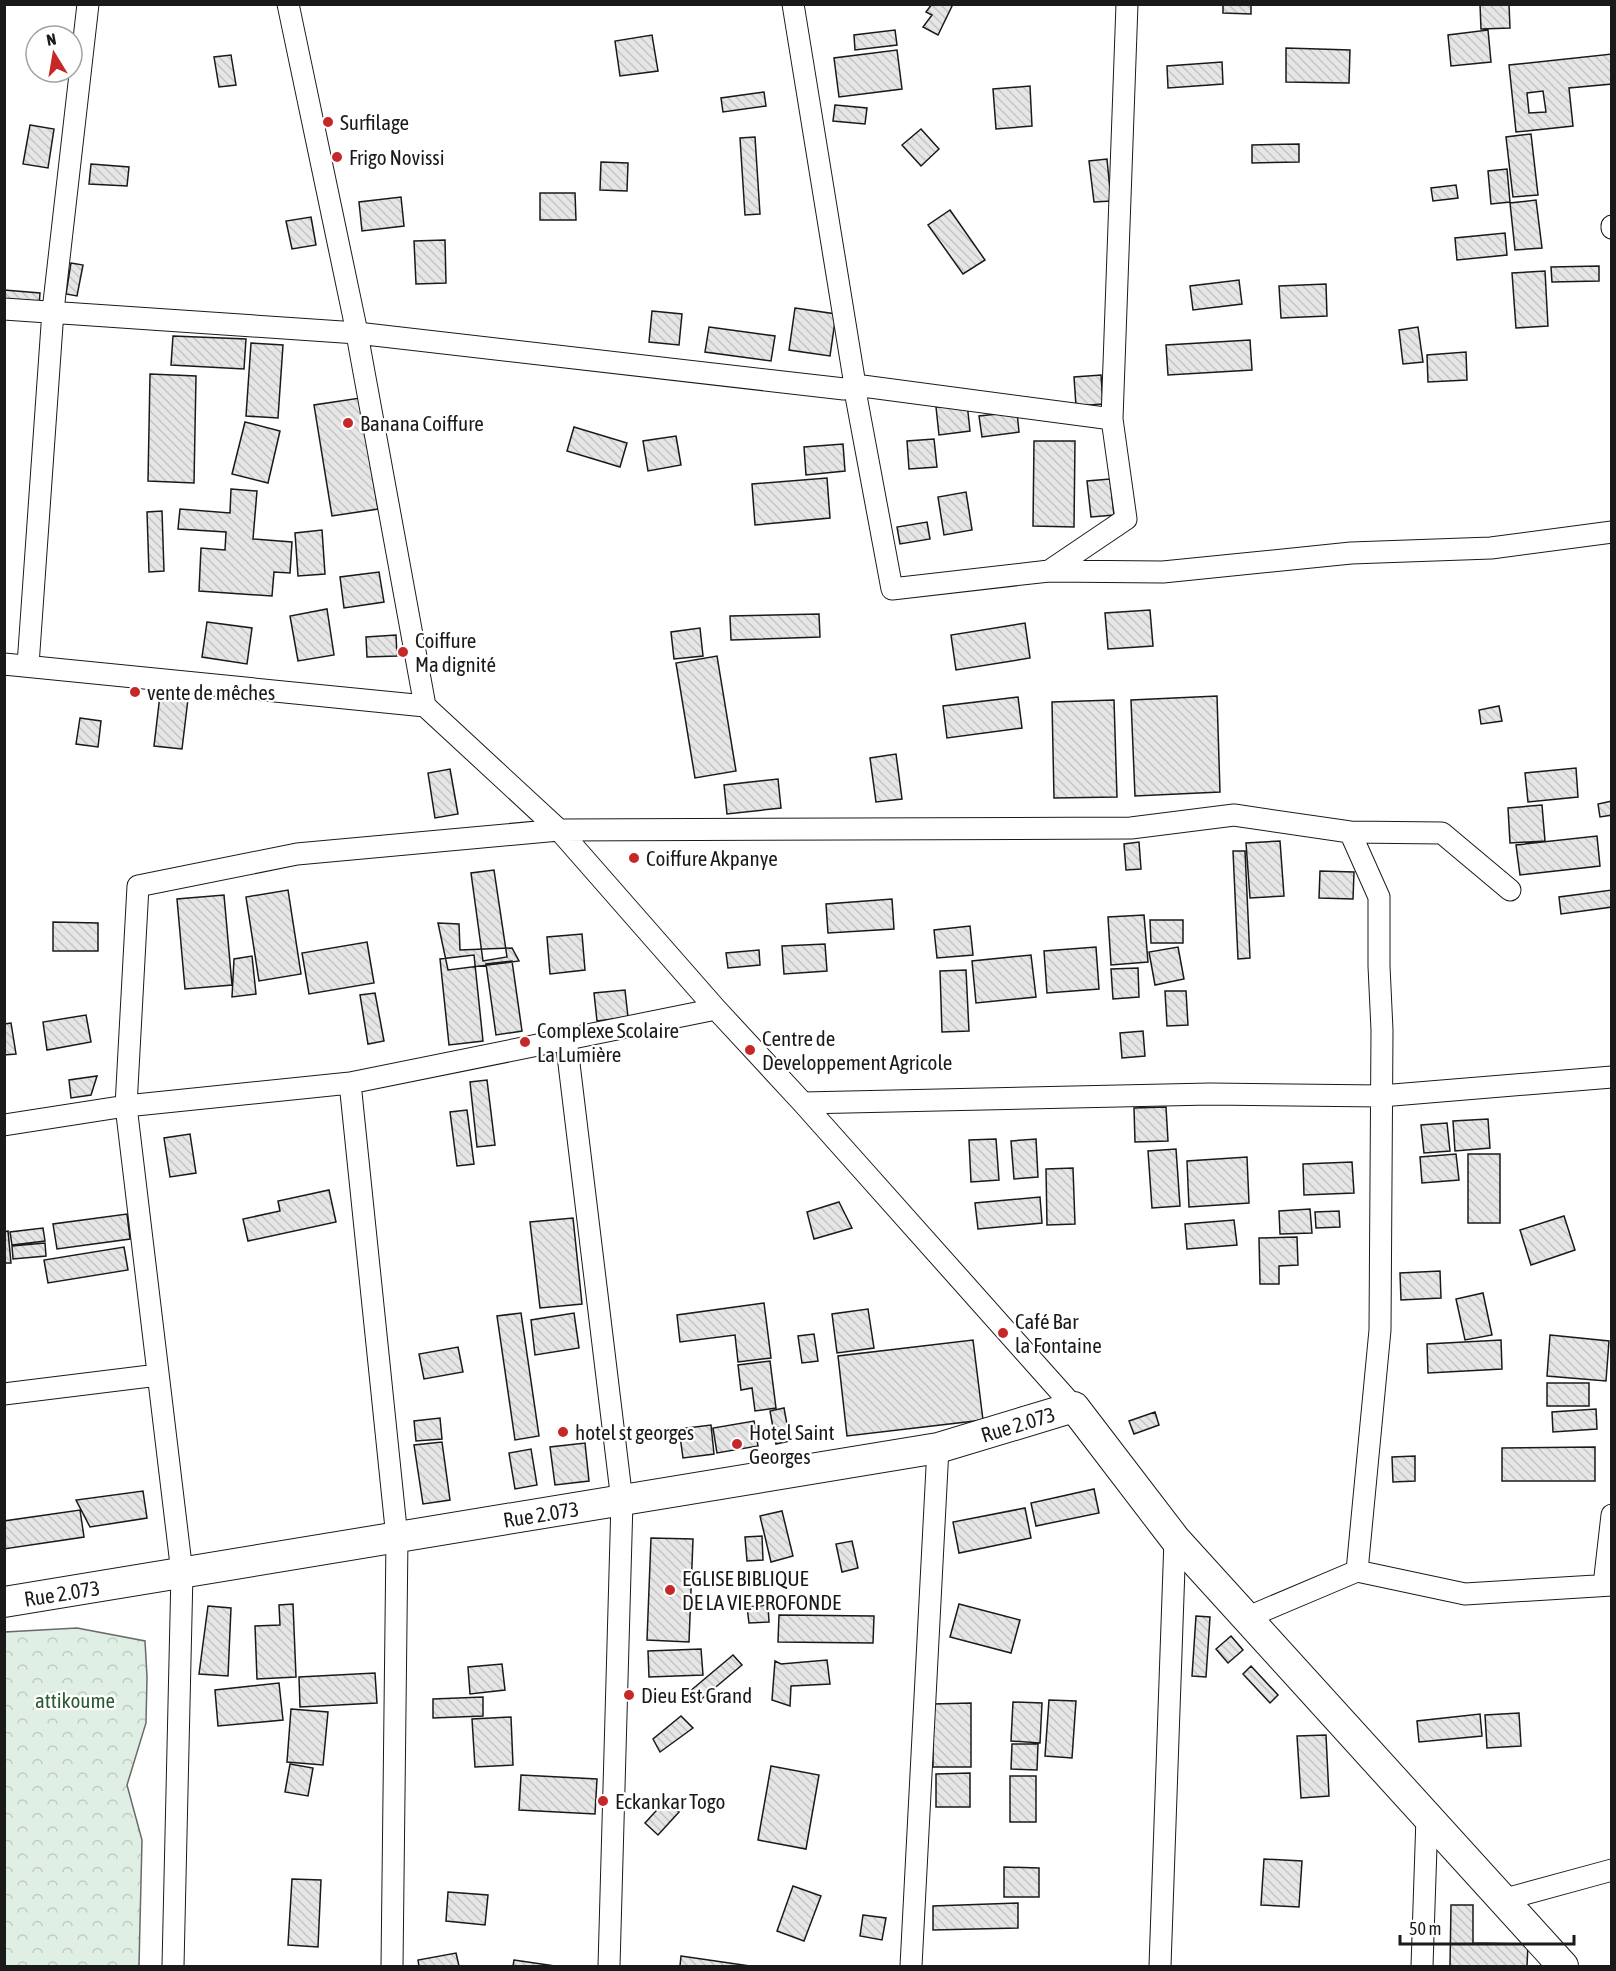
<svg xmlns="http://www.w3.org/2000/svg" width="1616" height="1971" viewBox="0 0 1616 1971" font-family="'Asap Condensed',sans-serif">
<defs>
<pattern id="forest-crowns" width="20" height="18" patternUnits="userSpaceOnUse" patternTransform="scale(1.5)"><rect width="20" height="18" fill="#e0efe3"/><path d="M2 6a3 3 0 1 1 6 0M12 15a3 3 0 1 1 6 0" fill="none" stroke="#c0ccc2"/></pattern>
<pattern id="building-back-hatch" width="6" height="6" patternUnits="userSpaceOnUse" patternTransform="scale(1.5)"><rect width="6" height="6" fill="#e6e6e6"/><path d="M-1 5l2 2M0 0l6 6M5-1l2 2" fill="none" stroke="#c5c5c5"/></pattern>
</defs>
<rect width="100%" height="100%" fill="#fff"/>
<path fill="url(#forest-crowns)" stroke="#6a6a6a" stroke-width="1.5" d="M77 1628 145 1641 147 1677 146 1723 127 1785 142 1840 139 1966H5V1632Z"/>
<path fill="url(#building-back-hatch)" stroke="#1a1a1a" stroke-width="1.5" fill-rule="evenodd" d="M932 4H953L938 35 923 27 932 15 926 12Z
M1223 4H1251V14L1223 13Z
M1480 4H1509L1510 28 1481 29Z
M895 30 897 45 855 50 854 35Z
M1488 30 1491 62 1451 66 1448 35Z
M652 35 658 71 620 76 615 41Z
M1286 48 1350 50 1349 83 1286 82Z
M897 50 902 89 839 97 834 58Z
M1612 54V84L1569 88 1573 126 1516 132 1509 65ZM1543 91 1546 112 1529 113 1527 93Z
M231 55 236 85 219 87 214 57Z
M1222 62 1223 84 1168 88 1167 66Z
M1030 86 1032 126 996 129 993 89Z
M764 92 766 106 723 112 721 98Z
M835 105 867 108 865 124 833 121Z
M30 125 54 129 48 168 23 164Z
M921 129 939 149 921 166 902 145Z
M1531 134 1538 195 1513 197 1506 137Z
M755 137 760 214 745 215 740 138Z
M1299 144V162L1252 163V145Z
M1107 159 1111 201 1094 202 1089 161Z
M601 162 628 163 627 191 600 190Z
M91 164 129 167 127 186 89 184Z
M1507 169 1510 202 1491 204 1488 171Z
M1456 185 1458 198 1433 201 1431 188Z
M540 193H575L576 220H540Z
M401 197 404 226 362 231 359 202Z
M1536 200 1542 248 1515 250 1510 203Z
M950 210 985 260 963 274 928 225Z
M311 217 316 245 292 249 286 221Z
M1505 233 1507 255 1457 260 1455 238Z
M445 240 446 283 416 284 414 241Z
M71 263 83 265 77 296 66 294Z
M1599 266V281L1552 282 1551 267Z
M1545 271 1548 326 1516 328 1512 273Z
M1239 280 1242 304 1193 310 1190 286Z
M1326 284 1327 316 1281 318 1279 286Z
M4 290 40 293 39 306 4 303Z
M795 308 836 314 830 356 789 350Z
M652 311 682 314 679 345 649 342Z
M709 327 775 336 771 361 705 352Z
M1418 327 1423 362 1403 364 1399 330Z
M173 336 246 339 244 369 171 365Z
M1250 340 1252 370 1168 375 1166 345Z
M251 343 283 345 278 418 246 416Z
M1466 352 1467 380 1428 382 1427 355Z
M150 374 196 376 194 483 148 481Z
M1101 375 1103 404 1076 406 1074 377Z
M360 398 378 509 332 516 314 405Z
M967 403 970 431 939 435 936 407Z
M1017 412 1019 432 982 437 979 416Z
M245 422 280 431 268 483 232 474Z
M574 427 627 443 620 467 567 451Z
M676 436 681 465 648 471 643 441Z
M934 439 937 467 909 469 907 441Z
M1034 441H1075L1074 527 1033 526Z
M843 444 845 471 806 475 804 447Z
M827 478 830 518 755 525 752 484Z
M1110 479 1114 515 1091 517 1087 481Z
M231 489 257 491 253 539 292 542 290 573 274 572 272 596 199 591 201 548 225 550 226 532 178 529 180 509 230 513Z
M966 492 972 530 944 535 938 497Z
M162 511 164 571 149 572 147 512Z
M927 522 930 539 900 544 897 527Z
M322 530 325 574 298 576 295 533Z
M379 572 384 602 344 608 340 577Z
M327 609 334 655 298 661 290 616Z
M1150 610 1153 646 1108 649 1105 613Z
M819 614 820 637 731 640 730 616Z
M207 622 252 628 247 664 202 657Z
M1025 623 1030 658 956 670 951 635Z
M700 628 703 656 674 659 671 632Z
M396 635 397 656 367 657 366 637Z
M717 656 736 771 695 778 676 663Z
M160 695 188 699 182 749 154 746Z
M1217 696 1220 792 1135 796 1131 700Z
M1018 697 1022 728 947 738 943 706Z
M1114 700 1117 797 1054 798 1052 702Z
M1499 706 1502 721 1481 724 1479 710Z
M80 718 101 721 98 747 76 744Z
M896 754 902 799 876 802 870 758Z
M1576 768 1578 797 1528 802 1525 773Z
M450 769 458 814 435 818 428 773Z
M778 779 781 808 727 814 724 785Z
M1612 801V815L1600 817 1598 804Z
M1542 805 1545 841 1510 843 1508 808Z
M1597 836 1600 866 1520 875 1516 845Z
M1280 841 1284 896 1250 898 1246 843Z
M1139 842 1141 869 1126 870 1124 844Z
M1233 851H1245L1250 958 1238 959Z
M494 870 507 957 483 961 471 873Z
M1320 871 1354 872 1353 899 1319 898Z
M288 890 301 974 259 981 246 897Z
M1612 890V907L1561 914 1559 897Z
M224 895 232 985 185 989 177 899Z
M892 899 894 929 828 933 826 904Z
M1144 915 1148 962 1111 965 1108 917Z
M1150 920H1183V943H1151Z
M53 922 98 923V951H53Z
M438 923 459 924 460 950 512 948 519 961 448 970Z
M970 926 973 955 937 958 934 930Z
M582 934 585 970 550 974 547 937Z
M367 942 374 983 309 994 302 953Z
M825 944 827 971 784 974 782 946Z
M1096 947 1099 989 1047 993 1044 951Z
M1178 947 1184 979 1155 985 1149 952Z
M759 950 760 965 728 968 726 953Z
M474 955 483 1041 449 1045 440 959Z
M1031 955 1036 997 976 1003 972 961Z
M252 956 256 994 232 997 234 959Z
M512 961 522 1031 496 1035 486 964Z
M1138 968 1139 997 1113 999 1111 969Z
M966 970 969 1031 942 1032 940 971Z
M625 990 628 1017 597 1021 594 993Z
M1165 991H1186L1188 1025 1167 1026Z
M375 993 384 1041 368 1044 360 995Z
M86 1015 91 1042 47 1050 43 1022Z
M11 1023 16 1054 4 1055V1024Z
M1143 1031 1145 1056 1122 1058 1120 1033Z
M97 1076 91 1095 71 1098 69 1080Z
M487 1080 495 1145 477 1147 470 1082Z
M1166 1107 1168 1141 1135 1142 1134 1108Z
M467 1110 474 1164 457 1166 450 1112Z
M1488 1119 1490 1148 1455 1151 1453 1121Z
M1447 1123 1450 1151 1424 1153 1421 1125Z
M190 1134 196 1173 170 1177 164 1138Z
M996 1139 999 1180 971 1182 969 1140Z
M1036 1139 1038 1177 1014 1179 1011 1141Z
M1176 1149 1180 1206 1152 1208 1148 1151Z
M1456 1154 1459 1180 1422 1183 1420 1157Z
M1468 1154H1500V1223H1468Z
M1247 1157 1249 1203 1189 1207 1187 1161Z
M1352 1162 1354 1193 1304 1195 1303 1164Z
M1073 1168 1075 1224 1047 1225 1046 1169Z
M329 1190 336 1222 248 1241 243 1219 280 1211 278 1201Z
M1040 1197 1042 1223 978 1229 975 1203Z
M839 1202 852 1228 814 1239 807 1212Z
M1310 1209 1312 1233 1280 1234 1279 1211Z
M1339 1211 1340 1227 1316 1228 1315 1212Z
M127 1214 130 1239 57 1249 53 1224Z
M1564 1216 1575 1250 1531 1265 1520 1230Z
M573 1218 582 1304 540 1308 530 1222Z
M1234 1220 1237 1245 1187 1249 1185 1224Z
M43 1228 45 1241 12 1245 10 1232Z
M8 1231 11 1263H4V1232Z
M1297 1237 1298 1265 1279 1266V1284H1260L1259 1238Z
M45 1243 46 1256 13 1259 12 1246Z
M124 1247 128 1270 48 1283 44 1260Z
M1440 1271 1441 1298 1401 1300 1400 1273Z
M1483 1293 1492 1335 1465 1340 1456 1299Z
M764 1303 771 1358 738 1362 735 1335 680 1342 677 1315Z
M868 1309 874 1348 837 1353 832 1314Z
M521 1313 539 1436 515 1440 497 1316Z
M574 1313 579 1348 535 1355 531 1320Z
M814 1334 818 1361 802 1363 798 1336Z
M1550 1335 1609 1341 1606 1381 1547 1376Z
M973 1340 983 1420 847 1436 838 1356Z
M1501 1340 1502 1369 1428 1373 1427 1344Z
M458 1347 463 1372 424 1379 419 1354Z
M770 1361 776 1408 755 1411 752 1388 741 1390 738 1365Z
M1547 1383H1589V1406H1547Z
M784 1408 790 1441 776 1444 770 1411Z
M1596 1409 1597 1429 1553 1432 1552 1412Z
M1155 1412 1159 1425 1134 1434 1129 1421Z
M440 1418 442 1439 416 1441 414 1421Z
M754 1421 758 1446 717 1453 713 1428Z
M711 1425 714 1454 683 1458 679 1429Z
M442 1442 450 1500 423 1504 414 1445Z
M585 1443 589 1481 555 1485 550 1447Z
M1595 1447V1481H1502V1448Z
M531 1449 537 1485 515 1489 509 1453Z
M1415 1456V1481L1393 1482 1392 1457Z
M1094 1489 1099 1513 1036 1526 1031 1503Z
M143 1491 147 1518 90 1527 76 1500Z
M1025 1508 1031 1538 959 1553 953 1522Z
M80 1510 84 1537 4 1549V1521Z
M782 1511 793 1556 771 1562 760 1516Z
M762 1536 763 1560 747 1561 745 1537Z
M651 1538 693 1539 689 1642 647 1640Z
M852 1541 858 1568 842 1572 836 1544Z
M293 1604 296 1677 257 1679 255 1626 280 1625 279 1605Z
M959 1604 1020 1620 1011 1653 950 1637Z
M768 1605 769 1622 749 1623 747 1607Z
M208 1606 231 1608 228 1676 199 1674Z
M779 1615 874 1616 873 1643 778 1642Z
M1196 1616 1210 1617 1206 1677 1192 1676Z
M1231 1636 1243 1650 1228 1663 1216 1649Z
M701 1649 703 1675 649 1677 648 1651Z
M733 1655 742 1665 698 1702 689 1692Z
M827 1660 830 1684 791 1686 790 1706 772 1700 775 1661 781 1664Z
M502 1664 505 1690 470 1694 468 1667Z
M1251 1666 1278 1695 1270 1703 1243 1674Z
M375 1673 377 1703 300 1707 299 1677Z
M279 1683 283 1720 218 1726 215 1690Z
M483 1697V1716L433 1718V1699Z
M1049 1700 1076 1701 1072 1758 1045 1756Z
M1013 1702 1042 1703 1040 1743 1011 1741Z
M971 1703V1767H933V1704Z
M291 1709 328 1712 323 1765 287 1762Z
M1519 1713 1521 1746 1487 1748 1485 1715Z
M1480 1714 1482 1736 1419 1742 1417 1721Z
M681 1716 693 1728 660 1752 653 1739Z
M511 1717 513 1765 475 1767 472 1719Z
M1326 1735 1329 1796 1301 1798 1297 1736Z
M1012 1744H1038L1037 1770 1011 1769Z
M290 1764 313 1768 308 1796 285 1792Z
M771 1766 819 1775 806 1849 758 1840Z
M970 1773V1807H936V1774Z
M521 1775 597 1779 595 1814 519 1810Z
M1010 1776H1036V1822H1010Z
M666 1800 679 1812 658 1835 645 1823Z
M1264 1859 1302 1861 1299 1907 1261 1905Z
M1004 1867 1039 1868V1897H1004Z
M292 1879 321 1880 318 1947 288 1945Z
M793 1886 821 1896 804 1941 777 1931Z
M448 1892 488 1895 485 1925 446 1921Z
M1018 1903V1928L933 1930V1906Z
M1451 1905H1473V1943L1528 1944 1527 1966H1450Z
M863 1915 886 1918 882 1940 860 1936Z
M456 1953 459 1966H419L418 1960Z
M681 1956 750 1966H680Z
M514 1960 555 1966H513Z"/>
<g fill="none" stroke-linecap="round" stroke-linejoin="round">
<defs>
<path id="street" d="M288 4 355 323 425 706 559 830 716 1009 803 1103 1074 1407
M793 4 855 385 856 396 892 589 1049 571 1163 572 1351 553 1491 548 1612 532
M1612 226V228
M4 309 357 333 844 389 855 385 1112 419
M1049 571 1126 519 1112 419 1127 4
M4 664 425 706
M28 665 53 311 88 4
M1350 832 1379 897V966L1382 1030 1380 1330 1357 1571
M566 1039 622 1501 609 1966
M350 1083 397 1538 392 1966
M803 1103 1210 1094 1381 1096 1612 1077
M4 1125 126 1106 350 1083 716 1009
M4 1394 158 1375
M1604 1585 1612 1515
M1246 1618 1357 1571 1465 1594 1612 1585
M1502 1900 1612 1870
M173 1966 182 1573 126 1106 138 886 297 854 559 830 1131 828 1234 815 1350 832 1442 833 1510 890
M911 1966 938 1448
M1160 1966 1175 1539
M1422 1966 1427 1817"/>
<path id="secondary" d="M4 1602 938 1448 1074 1407 1175 1539 1563 1966"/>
</defs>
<use href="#street" stroke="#1a1a1a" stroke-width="23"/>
<use href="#secondary" stroke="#1a1a1a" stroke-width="32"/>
<use href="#street" stroke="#fff" stroke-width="21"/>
<use href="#secondary" stroke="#fff" stroke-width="30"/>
</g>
<g fill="#c62828" stroke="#fff" stroke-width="2">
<circle cx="328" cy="122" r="6"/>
<circle cx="337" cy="157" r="6"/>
<circle cx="348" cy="423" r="6"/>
<circle cx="403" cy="652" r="6"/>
<circle cx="135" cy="692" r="6"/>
<circle cx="634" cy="858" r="6"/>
<circle cx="525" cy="1042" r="6"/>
<circle cx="750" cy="1050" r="6"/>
<circle cx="1003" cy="1333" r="6"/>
<circle cx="563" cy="1432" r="6"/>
<circle cx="737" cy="1444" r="6"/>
<circle cx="670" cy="1590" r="6"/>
<circle cx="629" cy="1695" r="6"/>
<circle cx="603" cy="1801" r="6"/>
</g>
<g text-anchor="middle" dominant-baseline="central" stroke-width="4.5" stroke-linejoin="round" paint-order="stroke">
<g font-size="21" fill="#1a1a1a" stroke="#fff" text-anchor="start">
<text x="340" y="122">Surfilage</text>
<text x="349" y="157">Frigo Novissi</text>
<text x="360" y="423">Banana Coiffure</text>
<text x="415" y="640">Coiffure<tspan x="415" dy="24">Ma dignité</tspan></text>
<text x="147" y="692">vente de mêches</text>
<text x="646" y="858">Coiffure Akpanye</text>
<text x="537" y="1030">Complexe Scolaire<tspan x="537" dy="24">La Lumière</tspan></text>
<text x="762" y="1038">Centre de<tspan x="762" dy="24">Developpement Agricole</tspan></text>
<text x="1015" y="1321">Café Bar<tspan x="1015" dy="24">la Fontaine</tspan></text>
<text x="575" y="1432">hotel st georges</text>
<text x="749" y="1432">Hotel Saint<tspan x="749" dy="24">Georges</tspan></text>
<text x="682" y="1578">EGLISE BIBLIQUE<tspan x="682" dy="24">DE LA VIE PROFONDE</tspan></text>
<text x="641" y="1695">Dieu Est Grand</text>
<text x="615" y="1801">Eckankar Togo</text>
</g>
<g font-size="21" fill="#1a1a1a" stroke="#fff">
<text transform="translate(1018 1424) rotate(-17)">Rue 2.073</text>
<text transform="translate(541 1514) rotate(-9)">Rue 2.073</text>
<text transform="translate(62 1593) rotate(-9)">Rue 2.073</text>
</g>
<g font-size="21" fill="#2b5a34" stroke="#fff">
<text x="75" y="1700">attikoume</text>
</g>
</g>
<rect width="1616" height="1971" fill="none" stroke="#1a1a1a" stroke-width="12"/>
<g transform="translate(54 54) rotate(349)"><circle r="28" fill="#ffffff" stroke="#a3a3a3" stroke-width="1.5"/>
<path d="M0-4.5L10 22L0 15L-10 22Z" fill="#c62828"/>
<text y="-9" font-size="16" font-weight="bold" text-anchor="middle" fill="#1a1a1a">N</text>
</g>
<path d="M1400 1935v9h174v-9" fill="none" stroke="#1a1a1a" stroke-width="3"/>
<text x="1409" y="1935" font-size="18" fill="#1a1a1a" stroke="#ffffff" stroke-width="4.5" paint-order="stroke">50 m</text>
</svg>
